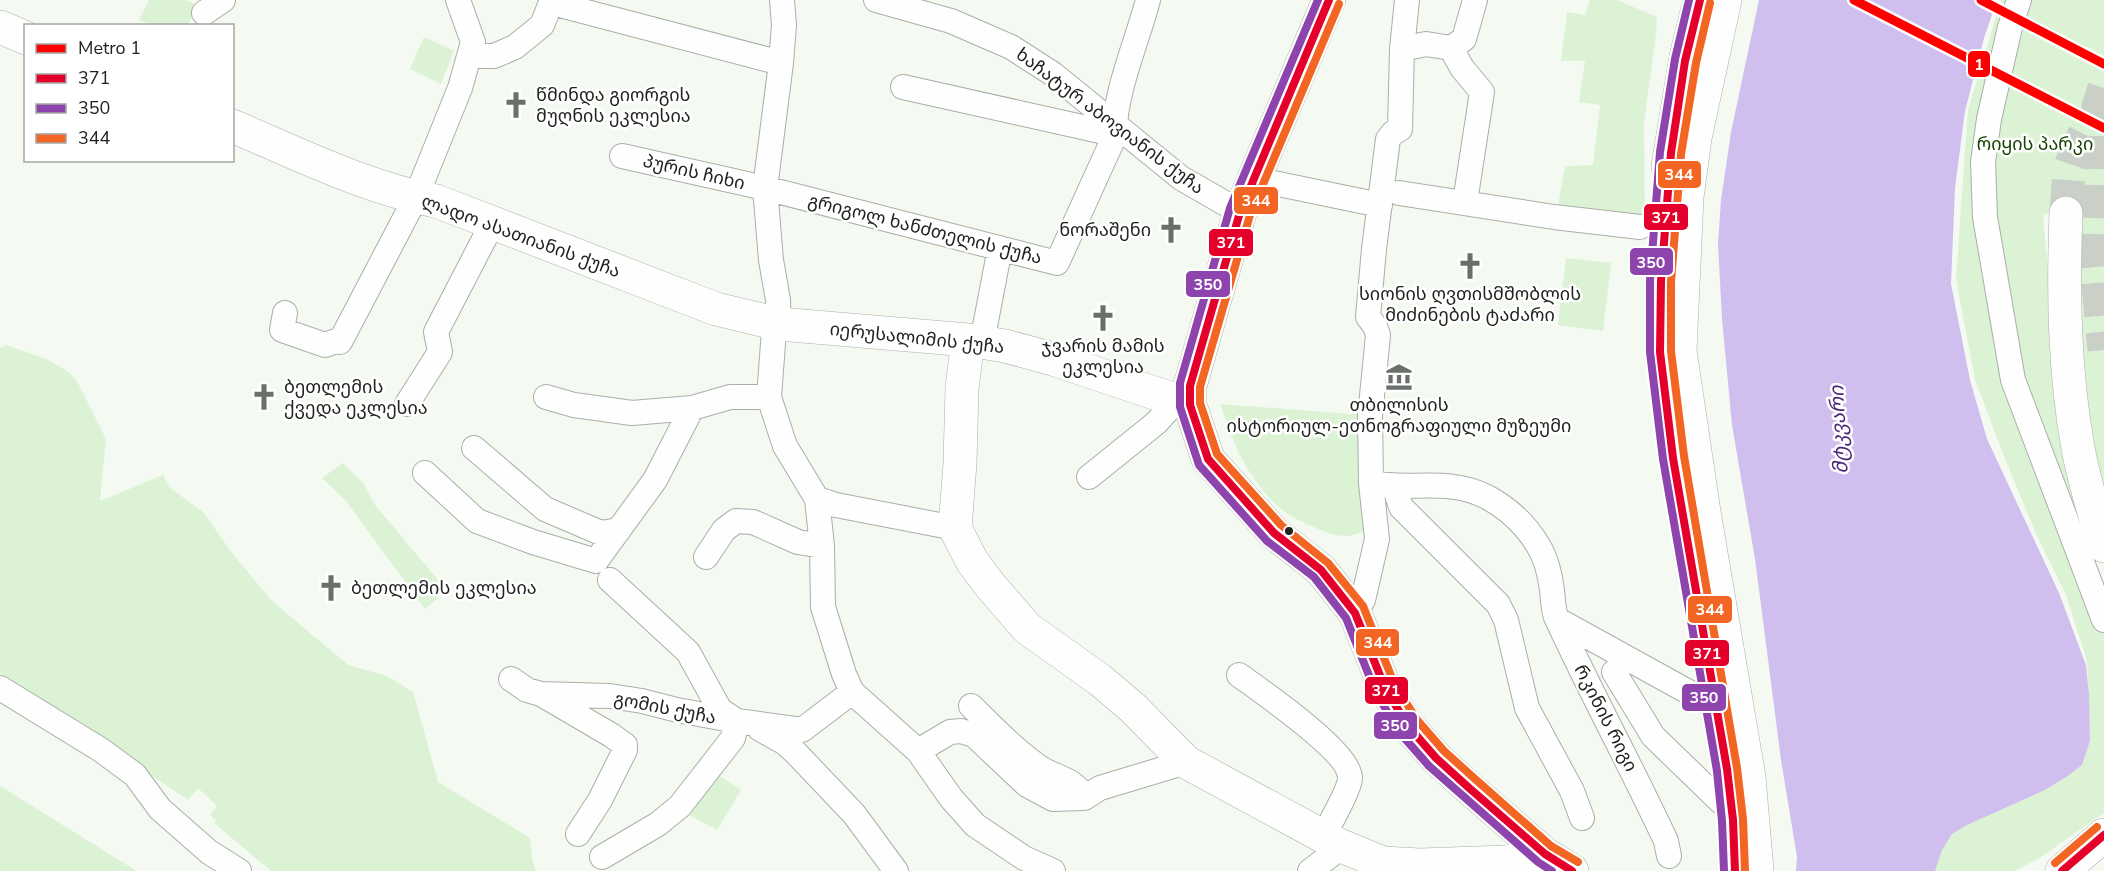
<svg xmlns="http://www.w3.org/2000/svg" width="2104" height="871" viewBox="0 0 2104 871" font-family="'Nunito Sans','Noto Sans Georgian',sans-serif">
<rect width="100%" height="100%" fill="#f4faf2"/>
<path fill="#dbf2d5" d="M149 0H185L197 5 188 25H152L139 20Z
M1590 0H1617L1657 17 1656 34 1644 123 1645 218 1558 206 1565 166 1593 165 1600 105 1579 102 1585 61H1561L1567 12 1585 15Z
M2001 0H2104V501L2089 435 2066 213 2043 214 2059 400 2104 611V813L2041 857 2015 871H1935L1942 850 1951 834 1967 825 2045 790 2068 776 2082 765 2090 741 2087 661 2066 595 2037 536 2002 451 1975 380 1956 279 1968 110Z
M424 37 454 51 441 84 410 69Z
M1566 258 1611 263 1603 331 1558 325Z
M6 345 46 359 69 372 78 383 106 439 100 501 163 475 169 487 203 512 232 553 272 601 348 665 387 676 413 692 438 782 530 838 532 858 536 871H271L214 823 216 821 210 815 217 806 198 788 188 800 0 673V348Z
M1220 404 1364 415 1369 527C1354 539 1338 538 1321 530 1306 524 1288 516 1276 505 1262 491 1246 469 1238 451 1231 436 1226 419 1220 404Z
M343 463 363 483 375 505 444 587 437 599 425 609 346 501 322 478Z
M714 772 741 790 717 830 680 810Z
M0 786 135 870 136 871H0Z"/>
<path fill="#d0bfee" d="M1759 0H1997L1984 38 1965 111 1955 188 1951 284 1970 380 1987 439 2059 593 2086 665 2089 695 2090 741 2082 765 2068 776 2045 790 1967 825 1952 834 1942 850 1935 871H1796L1797 857 1781 760 1755 559 1732 425 1722 319 1718 244 1721 200 1731 132Z"/>
<g fill="none" stroke-linecap="round" stroke-linejoin="round">
<path stroke="#cacfc8" stroke-width="33" stroke-dasharray="33 16" stroke-linecap="butt" d="M2104 88 2098 107 2094 241 2104 350
M2066 213 2069 171 2076 150 2092 119"/>
<defs>
<path id="street" d="M782 0 784 25 781 63 765 188 771 260 778 300 779 324 774 330 769 397 785 446 817 499 822 546 823 607 844 674 852 692 918 751 951 798 975 825 1024 858 1053 871
M876 0 951 21 1011 47 1053 74 1181 178 1240 212
M2019 0 2010 27 1989 119 1983 162 1985 217 2013 380 2104 620
M552 3 781 63
M204 13 223 0
M1451 48 1464 39 1475 0
M1402 49 1426 44 1451 48 1462 68 1482 92 1465 202
M470 56H494L515 47 542 25 552 0
M903 87 1100 131 1114 124
M622 156 765 188 1057 263 1115 135C1113 96 1138 39 1148 0
M1254 179 1380 205
M1399 193 1554 217 1640 227
M285 313 282 330 325 345 336 341 340 342 416 197 460 88 473 42 458 0
M982 342 1000 248
M546 397 574 405 632 413 692 408 730 397H769
M407 404 440 352 436 332 493 222
M474 448 545 509 601 533 619 530
M425 473 477 521 533 542 596 561 655 480 692 408
M1089 477 1156 423 1177 400
M1371 483C1412 491 1448 477 1487 497 1509 509 1527 526 1539 547 1547 560 1550 575 1552 590 1553 599 1553 609 1556 617 1591 693 1631 766 1666 841L1669 856
M1394 486 1401 507 1498 604 1506 620 1527 708 1572 791 1582 818
M817 499 836 505 955 528
M706 557 724 530 736 521 753 522 798 542 822 546
M1355 613 1363 600 1377 539 1371 483 1370 416 1378 335 1375 326 1368 317 1374 249 1388 139 1393 133 1400 129 1402 49 1407 0
M1558 620 1712 705
M1614 672 1653 736 1720 801 1728 805
M1239 675C1261 691 1350 752 1350 778 1350 789 1329 825 1323 837
M511 679 527 690 541 694 611 735 625 745V750L600 800 578 834
M0 688 101 750 135 775 160 809 209 852 239 871
M541 694 610 696 642 701 677 710 737 721 802 730 852 692
M971 706C993 727 1016 752 1042 769 1058 778 1076 780 1084 798
M760 729 785 743 795 752 854 814 896 871
M918 751 950 732 961 731 974 735 1027 785 1053 799 1084 798 1100 788 1186 762
M602 857 658 824 680 806 733 738 737 721 720 710 688 652 610 580
M1310 871 1335 852 1339 845"/>
<path id="secondary" d="M1329 0 1240 212 1190 386V405L1208 459 1274 533 1321 570 1355 613 1385 688 1408 726 1436 758 1468 787 1545 854 1572 871
M0 27 26 38
M232 126C299 154 366 188 436 201L716 309 779 324 968 340 1005 346 1053 359 1190 405
M968 340 962 388 960 463 955 528 972 561 989 584 1027 628 1100 680 1133 708 1186 762 1339 845 1383 863 1420 865 1506 862 1545 854
M2062 871 2104 835"/>
<path id="primary" d="M2066 213C2063 292 2064 370 2078 448 2084 481 2094 513 2104 546"/>
<path id="highway" d="M1725 0 1695 138 1687 197 1680 351 1704 512 1749 777 1757 871
M1668 166 1686 57 1700 0"/>
</defs>
<use href="#street" stroke="#aaafa8" stroke-width="26"/>
<use href="#secondary" stroke="#aaafa8" stroke-width="34"/>
<use href="#primary" stroke="#aaafa8" stroke-width="34"/>
<use href="#highway" stroke="#aaafa8" stroke-width="34"/>
<use href="#street" stroke="#fdfefd" stroke-width="24"/>
<use href="#secondary" stroke="#fdfefd" stroke-width="33"/>
<use href="#primary" stroke="#fdfefd" stroke-width="33"/>
<use href="#highway" stroke="#fdfefd" stroke-width="33"/>
<defs>
<path id="bus-1" d="M1329 0 1240 212 1190 386V405L1208 459 1274 533 1321 570 1355 613 1385 688 1408 726 1436 758 1468 787 1545 854 1572 871
M1700 0 1685 61 1671 153 1661 281 1660 352 1673 458 1727 769 1733 820 1735 871
M2062 871 2104 835"/>
<path id="bus-2" d="M1318 0 1230 208 1180 383V407L1199 465 1267 541 1314 577 1346 618 1376 693 1400 733 1429 766 1538 862 1552 871
M1689 0 1675 59 1660 152 1650 281V352L1663 459 1717 771 1722 821 1724 871"/>
<path id="bus-3" d="M1710 3 1696 63 1681 154 1671 282V351L1684 456 1737 768 1743 819 1745 871
M1339 4 1250 215 1200 387V403L1217 454 1281 525 1328 563 1363 606 1394 683 1417 720 1444 751 1475 779 1551 846 1578 862
M2055 863 2097 827"/>
</defs>
<use href="#bus-1" stroke="#fff" stroke-width="12"/>
<use href="#bus-2" stroke="#fff" stroke-width="12"/>
<use href="#bus-3" stroke="#fff" stroke-width="12"/>
<use href="#bus-1" stroke="#e4002b" stroke-width="8"/>
<use href="#bus-2" stroke="#8e44ad" stroke-width="8"/>
<use href="#bus-3" stroke="#f26522" stroke-width="8"/>
<defs>
<path id="metro-1" d="M1854 0 2104 128
M1981 0 2104 64"/>
</defs>
<use href="#metro-1" stroke="#fff" stroke-width="14"/>
<use href="#metro-1" stroke="#f00" stroke-width="9"/>
</g>
<defs>
<symbol id="church-bare" viewBox="-9 -9 18 18"><path d="M-1.2-6h2.4v3.5h3.3v2.4h-3.3V6h-2.4V-.1h-3.3v-2.4h3.3Z" fill="#6a6f69" stroke="#fff" stroke-width="2.5" paint-order="stroke"/></symbol>
<symbol id="museum-bare" viewBox="-9 -9 18 18"><path d="M0-6L6-3V-2H-6V-3ZM-5-1h2V3h-2ZM-1-1h2V3h-2ZM3-1h2V3H3ZM-6 4H6V6H-6Z" fill="#6a6f69" stroke="#fff" stroke-width="2.5" paint-order="stroke"/></symbol>
</defs>
<g fill-rule="evenodd">
<use href="#church-bare" x="497" y="86" width="38" height="38"/>
<use href="#church-bare" x="1152" y="211" width="38" height="38"/>
<use href="#church-bare" x="1451" y="247" width="38" height="38"/>
<use href="#church-bare" x="1084" y="299" width="38" height="38"/>
<use href="#museum-bare" x="1380" y="358" width="38" height="38"/>
<use href="#church-bare" x="245" y="378" width="38" height="38"/>
<use href="#church-bare" x="312" y="569" width="38" height="38"/>
</g>
<circle fill="#20241f" stroke="#fff" stroke-width="2" cx="1289" cy="531" r="5"/>
<g text-anchor="middle" dominant-baseline="central" stroke-width="5" stroke-linejoin="round" paint-order="stroke">
<g font-size="18" fill="#20241f" stroke="#fff" text-anchor="start">
<text x="536" y="95">წმინდა გიორგის<tspan x="536" dy="21">მუღნის ეკლესია</tspan></text>
<text x="1151" y="230" text-anchor="end">ნორაშენი</text>
<text x="1470" y="294" text-anchor="middle">სიონის ღვთისმშობლის<tspan x="1470" dy="21">მიძინების ტაძარი</tspan></text>
<text x="1103" y="346" text-anchor="middle">ჯვარის მამის<tspan x="1103" dy="21">ეკლესია</tspan></text>
<text x="284" y="387">ბეთლემის<tspan x="284" dy="21">ქვედა ეკლესია</tspan></text>
<text x="1399" y="405" text-anchor="middle">თბილისის<tspan x="1399" dy="21">ისტორიულ-ეთნოგრაფიული მუზეუმი</tspan></text>
<text x="351" y="588">ბეთლემის ეკლესია</text>
</g>
<g font-size="18" fill="#20241f" stroke="#fff">
<text transform="translate(1110 121) rotate(37)">ხაჩატურ აბოვიანის ქუჩა</text>
<text transform="translate(694 172) rotate(13)">პურის ჩიხი</text>
<text transform="translate(925 229) rotate(14)">გრიგოლ ხანძთელის ქუჩა</text>
<text transform="translate(521 236) rotate(20)">ლადო ასათიანის ქუჩა</text>
<text transform="translate(917 338) rotate(6)">იერუსალიმის ქუჩა</text>
<text transform="translate(665 708) rotate(11)">გომის ქუჩა</text>
<text transform="translate(1606 718) rotate(63)">რკინის რიგი</text>
</g>
<g font-size="18" fill="#144300" stroke="#fff">
<text x="2035" y="144">რიყის პარკი</text>
</g>
<g font-size="20" font-style="italic" fill="#4b2777" stroke="#fff">
<text transform="translate(1839 430) rotate(-93)">მტკვარი</text>
</g>
</g>
<g stroke="#fff" stroke-width="2">
<rect x="1967" y="50" width="24" height="28" rx="6" fill="#f00"/>
<rect x="1657" y="160" width="45" height="29" rx="6" fill="#f26522"/>
<rect x="1233" y="186" width="46" height="29" rx="6" fill="#f26522"/>
<rect x="1643" y="203" width="46" height="28" rx="6" fill="#e4002b"/>
<rect x="1208" y="228" width="46" height="29" rx="6" fill="#e4002b"/>
<rect x="1629" y="247" width="45" height="29" rx="6" fill="#8e44ad"/>
<rect x="1185" y="270" width="46" height="28" rx="6" fill="#8e44ad"/>
<rect x="1687" y="595" width="46" height="29" rx="6" fill="#f26522"/>
<rect x="1355" y="628" width="45" height="29" rx="6" fill="#f26522"/>
<rect x="1684" y="639" width="46" height="28" rx="6" fill="#e4002b"/>
<rect x="1364" y="676" width="45" height="29" rx="6" fill="#e4002b"/>
<rect x="1681" y="683" width="46" height="29" rx="6" fill="#8e44ad"/>
<rect x="1373" y="711" width="45" height="29" rx="6" fill="#8e44ad"/>
</g>
<g font-size="16" text-anchor="middle" font-weight="bold" fill="#fff">
<text x="1979" y="70">1</text>
<text x="1679" y="180">344</text>
<text x="1256" y="206">344</text>
<text x="1666" y="223">371</text>
<text x="1231" y="248">371</text>
<text x="1651" y="268">350</text>
<text x="1208" y="290">350</text>
<text x="1710" y="615">344</text>
<text x="1378" y="648">344</text>
<text x="1707" y="659">371</text>
<text x="1386" y="696">371</text>
<text x="1704" y="703">350</text>
<text x="1395" y="731">350</text>
</g>
<rect x="24" y="24" width="210" height="138" fill="#ffffff" stroke="#a6a7a5" stroke-width="1.5"/>
<rect x="36" y="44" width="30" height="9" fill="#ff0000" stroke="#a6a7a5" stroke-width="1.5"/>
<text x="78" y="54" font-size="18" fill="#20241f">Metro 1</text>
<rect x="36" y="74" width="30" height="9" fill="#e4002b" stroke="#a6a7a5" stroke-width="1.5"/>
<text x="78" y="84" font-size="18" fill="#20241f">371</text>
<rect x="36" y="104" width="30" height="9" fill="#8e44ad" stroke="#a6a7a5" stroke-width="1.5"/>
<text x="78" y="114" font-size="18" fill="#20241f">350</text>
<rect x="36" y="134" width="30" height="9" fill="#f26522" stroke="#a6a7a5" stroke-width="1.5"/>
<text x="78" y="144" font-size="18" fill="#20241f">344</text>
</svg>
